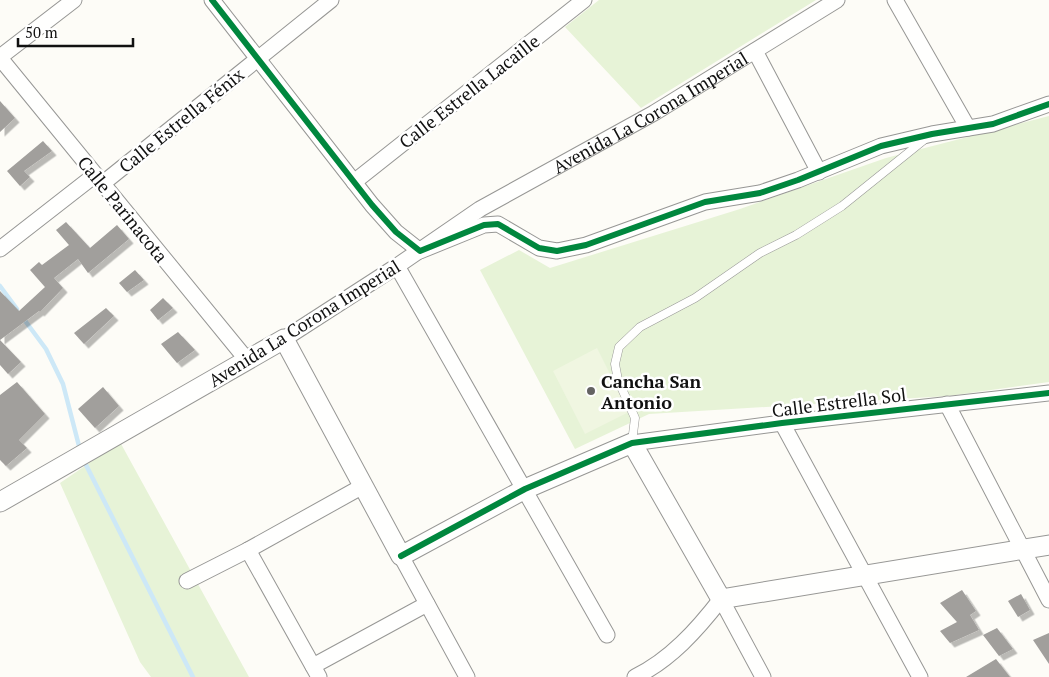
<svg xmlns="http://www.w3.org/2000/svg" width="1049" height="677" viewBox="0 0 1049 677" font-family="'PT Serif',serif">
<defs>
<filter id="shadow"><feDropShadow dx="4.5" dy="4.5" stdDeviation="0" flood-color="#0004"/></filter>
</defs>
<rect width="100%" height="100%" fill="#fdfcf7"/>
<path fill="#e7f3d7" d="M599 0H816L641 108 565 27Z
M1049 116V382L948 396 649 414 575 449 480 270 519 250 550 268 740 209 886 158Z
M120 442 249 677H151L140 662 60 483Z"/>
<path fill="#f0f6e1" d="M597 348 629 412 585 434 553 371Z"/>
<g fill="none" stroke-linecap="round" stroke-linejoin="round">
<path stroke="#cde8f7" stroke-width="4.5" d="M0 286 17 309
M23 318 46 349 63 384 79 446
M85 463 193 677"/>
</g>
<path fill="#a19f9c" filter="url(#shadow)" d="M0 101 15 118 0 132Z
M43 141 52 151 24 171 30 177 20 186 7 171Z
M66 222 90 248 117 225 129 239 88 273 78 259 54 278 63 288 40 312 39 311 0 340 21 362 8 374 0 365V291L19 311 45 287 30 270 39 262 42 265 69 245 56 230Z
M135 270 144 280 127 292 119 283Z
M163 298 173 308 158 320 150 310Z
M106 308 114 316 84 344 74 333Z
M178 332 195 350 177 363 161 344Z
M17 382 45 414 19 440 27 448 6 466 0 460V395Z
M103 387 119 406 95 428 78 409Z
M962 590 976 611 970 615 979 630 950 643 940 631 957 622 940 603Z
M1021 594 1030 610 1018 617 1008 601Z
M997 628 1013 649 999 656 983 635Z
M1049 633V664L1033 640Z
M996 659 1010 677H966Z"/>
<g fill="none" stroke-linecap="round" stroke-linejoin="round">
<defs>
<path id="service" d="M632 442 635 418 618 380 615 364 619 347 640 327 695 298 760 253 796 235 842 206 924 140"/>
<g id="minor">
<path d="M212 0 372 205 396 232 420 251 484 225 498 224 539 248 557 251 586 245 705 202 760 193 798 180 881 146 932 134 993 124 1049 104"/>
<path d="M895 0 968 128"/>
<path d="M755 51 819 172"/>
<path d="M0 57 74 0"/>
<path d="M0 58 247 360"/>
<path d="M354 182 584 0"/>
<path d="M102 184 331 0"/>
<path d="M0 249 95 175"/>
<path d="M397 266 607 635"/>
<path id="s1" d="M284 339 397 266 480 209 654 113 837 0"/>
<path d="M947 404 1049 600"/>
<path d="M782 423 920 677"/>
<path d="M632 443 782 423 1049 393"/>
<path d="M248 550 319 677"/>
<path d="M401 556 467 677"/>
<path d="M187 581 248 550 363 486"/>
<path d="M313 666 427 604"/>
<path d="M635 677C670 660 697 630 721 599L763 677"/>
</g>
<path id="tertiary" d="M0 502 284 339 401 556 525 489 632 443 721 599 1049 545"/>
</defs>
<use href="#service" stroke="#979795" stroke-width="9"/>
<use href="#minor" stroke="#979795" stroke-width="17"/>
<use href="#tertiary" stroke="#979795" stroke-width="21"/>
<use href="#service" stroke="#fffffe" stroke-width="8"/>
<use href="#minor" stroke="#fffffe" stroke-width="15"/>
<use href="#tertiary" stroke="#fffffe" stroke-width="19"/>
<defs>
<path id="cycleway" d="M212 0 372 205 396 232 420 251 484 225 498 224 539 248 557 251 586 245 705 202 760 193 798 180 881 146 932 134 993 124 1049 104
M401 556 525 489 632 443 782 423 1049 393"/>
</defs>
<use href="#cycleway" stroke="#fff" stroke-width="9"/>
<use href="#cycleway" stroke="#00873e" stroke-width="6"/>
</g>
<circle fill="#646362" stroke="#fff" stroke-width="2" cx="591" cy="391" r="5"/>
<g text-anchor="middle" dominant-baseline="central" stroke-width="5" stroke-linejoin="round" paint-order="stroke">
<g font-size="18" fill="#111" stroke="#fff">
<text transform="translate(469 91) rotate(-38)">Calle Estrella Lacaille</text>
<text stroke="none"><textPath href="#s1" startOffset="431">Avenida La Corona Imperial</textPath></text>
<text transform="translate(181 120) rotate(-39)">Calle Estrella Fénix</text>
<text transform="translate(123 209) rotate(51)">Calle Parinacota</text>
<text transform="translate(304 323) rotate(-32)">Avenida La Corona Imperial</text>
<text transform="translate(839 402) rotate(-7)">Calle Estrella Sol</text>
</g>
<g font-size="18" font-weight="bold" fill="#111" stroke="#fff" text-anchor="start">
<text x="601" y="381">Cancha San<tspan x="601" dy="21">Antonio</tspan></text>
</g>
</g>
<path d="M18 38v8h115v-8" fill="none" stroke="#111111" stroke-width="2.5"/>
<text x="25" y="38" font-size="15" fill="#111111" stroke="#ffffff" stroke-width="4" paint-order="stroke">50 m</text>
</svg>
